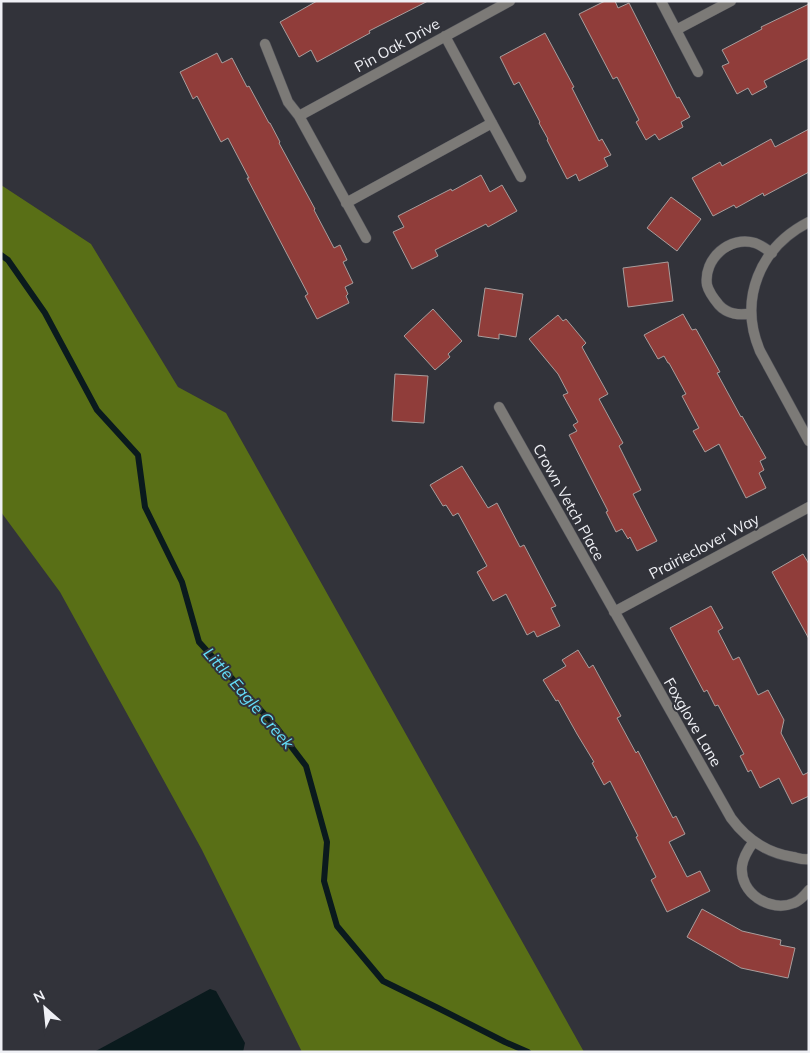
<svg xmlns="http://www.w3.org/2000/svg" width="810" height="1053" viewBox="0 0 810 1053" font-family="Mulish,sans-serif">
<rect width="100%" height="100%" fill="#32333a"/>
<path fill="#596f16" d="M1 185 91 244 178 387 226 413 584 1052H302L202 850 60 592 1 512Z"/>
<path fill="#0a1a1d" d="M210 989 216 991 245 1043 243 1052H94Z"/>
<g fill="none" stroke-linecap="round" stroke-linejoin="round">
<path stroke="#0a1a1d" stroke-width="6" d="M1 255 8 260 45 313 97 410 138 455 145 507 182 582 199 642 277 728 306 766 327 842 324 881 337 926 383 981 438 1008 505 1042 528 1052"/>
</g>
<path fill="#903d3a" stroke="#a89e9d" d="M317 1H428L369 31 370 33 317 62 311 50 299 57 280 22Z
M605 1H615L618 8 629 3 677 98 679 97 690 117 681 122 683 127 659 140 655 134 646 140 636 122 639 120 617 77 613 79 579 14Z
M809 4V58L764 81 767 87 752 95 748 88 737 94 722 66 729 63 722 50 762 29 761 27Z
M545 33 574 87 572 88 599 141 602 139 611 155 604 158 608 166 579 181 576 174 567 179 547 140 548 139 539 123 540 122 519 82 514 85 500 57Z
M217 53 222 63 232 58 247 87 249 86 269 123H270L280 142 279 143 315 209 314 210 334 248 340 245 347 260 343 262 353 283 345 287 348 294 346 296 349 303 317 319 305 296 308 294 247 178H249L228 138 221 142 197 96 193 99 180 72Z
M809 129V172L764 196 763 193 736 208 734 205 713 216 692 178 720 162 722 166 771 139 775 147Z
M481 175 490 192 502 185 517 211 488 227 486 224 435 250 438 256 412 269 393 232 404 227 398 216 451 189 452 191Z
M671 197 701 219 677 251 647 228Z
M668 262 673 301 628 307 623 268Z
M485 288 523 294 516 337 499 334V339L478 336Z
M433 309 462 341 448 354 450 357 435 370 404 336Z
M683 314 692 330 696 329 720 372 717 373 741 417 742 416 766 458 760 461 764 470 759 473 766 488 746 498 719 444 705 452 693 431 699 428 682 396 686 394 669 363H668L664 356 658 359 644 335Z
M558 315 563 321 566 319 586 343 582 347 608 394 599 399 623 443 619 446 641 490 633 494 657 541 637 551 630 537 628 539 622 529 616 532 606 512 608 511 569 435 577 431 573 425 578 422 563 395 568 393 558 374 529 339Z
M395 374 428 376 424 423 392 421Z
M462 466 488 508 497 503 520 547 524 545 556 606 551 608 560 626 537 637 534 631 527 635 506 594 493 601 477 572 487 566 458 513 453 516 446 505 443 506 430 485Z
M803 554 809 564V639L772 572Z
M711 606 723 628 718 631 733 660 739 657 758 695 768 690 784 720 781 733 803 775 809 772V796L792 804 779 778 760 788 751 770 748 772 740 756 744 754 718 705 715 706 707 690 704 692 670 628Z
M578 650 589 668 593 665 621 716 617 718 636 753 638 751 673 818 676 816 685 834 669 842 687 877 700 871 710 891 667 912 651 880 656 877 636 837 638 836 610 781 604 785 592 763 594 762 577 734 558 700 556 701 543 680 566 666 562 660Z
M702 909 742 931 781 940 780 945 795 948 788 978 741 968 687 937Z"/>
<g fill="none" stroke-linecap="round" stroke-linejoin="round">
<defs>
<path id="street" d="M661 1 698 72
M676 30 731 1
M445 36 521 177
M265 44 288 102 299 116 366 238
M299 116 510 1
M346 203 492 123
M809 222C760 247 738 299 760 351L809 441
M751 313C740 316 727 314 719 305 714 299 709 293 707 285 703 259 730 235 755 243 761 245 766 249 772 253
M499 407 731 818C747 840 767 853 793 857 798 858 803 860 809 859
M614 612 809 507
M754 841C749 848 743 857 742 866 739 893 770 913 794 903 800 901 805 895 809 890"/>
</defs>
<use href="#street" stroke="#505158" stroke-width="11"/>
<use href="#street" stroke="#7c7a77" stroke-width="10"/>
</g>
<g text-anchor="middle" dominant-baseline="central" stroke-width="4" stroke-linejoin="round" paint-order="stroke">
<g font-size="15" fill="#eff0f5" stroke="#32333a">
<text transform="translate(397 45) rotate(-29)">Pin Oak Drive</text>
<text transform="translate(569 502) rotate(61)">Crown Vetch Place</text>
<text transform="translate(704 546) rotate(-28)">Prairieclover Way</text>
<text transform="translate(693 722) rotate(60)">Foxglove Lane</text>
</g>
<g font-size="16" font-style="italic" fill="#65e1fc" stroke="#32333a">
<text transform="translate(249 698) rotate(49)">Little Eagle Creek</text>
</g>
</g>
<rect width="810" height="1053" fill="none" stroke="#eff0f5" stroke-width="5"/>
<g transform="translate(45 1008) rotate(333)" stroke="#32333a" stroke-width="4" paint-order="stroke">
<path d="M0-4L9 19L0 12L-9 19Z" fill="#eff0f5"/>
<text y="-8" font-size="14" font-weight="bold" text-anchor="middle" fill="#eff0f5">N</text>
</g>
</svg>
